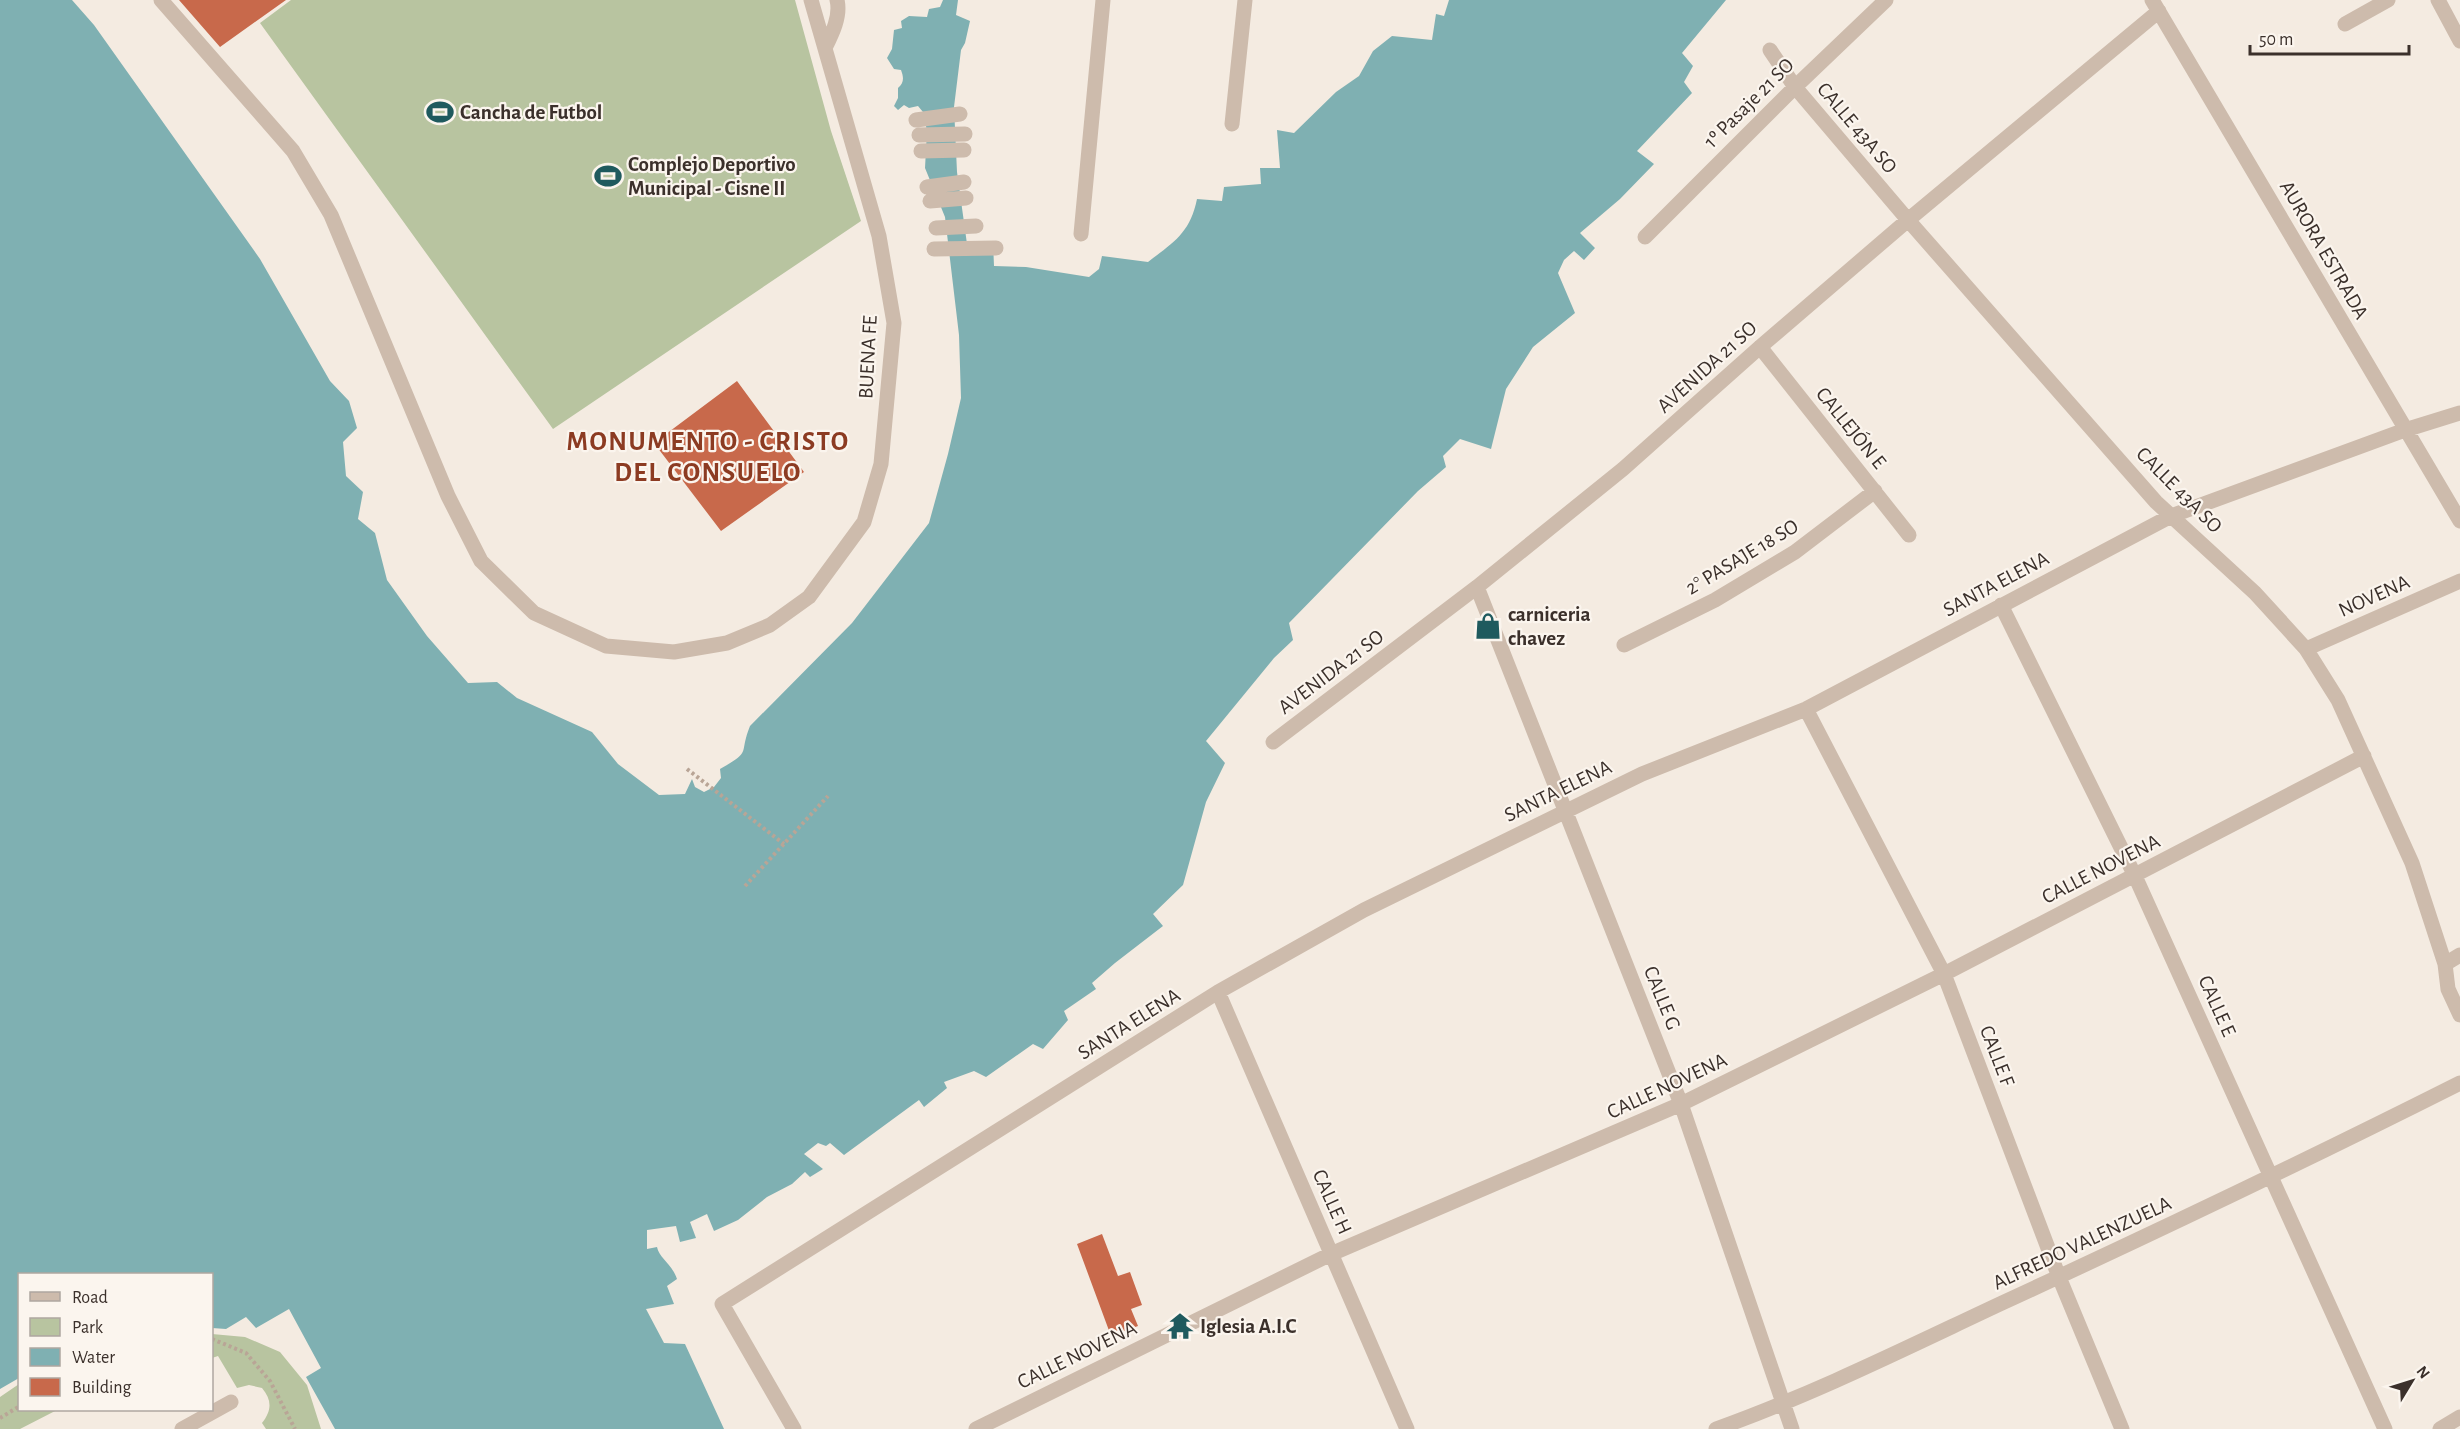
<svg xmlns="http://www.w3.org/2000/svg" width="2460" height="1429" viewBox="0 0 2460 1429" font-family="'Alegreya Sans',sans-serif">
<rect width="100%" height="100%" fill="#f4ebe1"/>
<path fill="#b8c4a0" d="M291 0H795L831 131 861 221 553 429 260 23Z
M212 1334 245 1337 280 1352 307 1385 321 1429H266L262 1423C272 1410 272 1400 262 1388L249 1385 237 1388 218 1356 212 1358Z
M19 1384 20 1410H57L20 1429H0V1397Z"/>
<path fill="#7fb0b2" d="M0 0H72L94 25 260 259 330 381 349 401 357 428 343 442 346 476 363 492 358 519 375 533 387 580 427 636 468 683 497 682 517 698 592 732 618 764 659 795 685 794 692 779 695 787 704 792 714 787 721 778 720 769C753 750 738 756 750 726L852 623 929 523 948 454 961 398 959 335 945 217 925 168 927 131 923 112 918 106 909 108 904 105 898 110 894 106 898 98V88C904 83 904 78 901 70L894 69 887 58 892 49 894 30 902 28 901 21 909 16 927 17 929 9 940 7 943 0H958L956 15 970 21 965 43 961 50 954 107 957 172 967 244 993 242 994 266 1026 267 1089 277 1099 269 1102 256 1148 262C1174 242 1190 233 1197 199L1222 201 1224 187 1261 184 1260 168H1280L1277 130 1294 133 1336 92 1359 76 1373 51 1392 36 1432 40 1436 14 1444 16 1449 0H1726L1682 53 1693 66 1684 82 1692 93 1637 151 1654 164 1620 199 1580 233 1595 248 1584 260 1574 251 1564 260 1558 273 1575 313 1533 347 1506 389 1491 449 1460 439 1443 456 1446 467 1418 491 1289 623 1293 640 1274 658 1206 741 1225 763 1206 802 1183 885 1153 914 1163 926 1115 963 1092 983 1096 989 1064 1011 1068 1020 1043 1049 1033 1044 986 1077 974 1071 944 1082 947 1088 924 1107 919 1100 844 1155 830 1143 826 1146 818 1143 804 1154 823 1169 810 1177 805 1172 792 1184 767 1197 738 1220 714 1231 707 1214 690 1222 696 1238 680 1242 676 1226 647 1230V1249L657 1247C659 1258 672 1264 677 1279L667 1286 674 1304 646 1309 664 1343 685 1344 724 1429H335L306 1377 321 1368 289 1309 256 1328 246 1317 226 1329 212 1328V1274H20L19 1378 0 1389Z"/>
<path fill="#c8694b" d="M179 0H286L220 47Z
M737 381 804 472 721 531 654 443Z
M1102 1234 1118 1276 1130 1272 1142 1305 1131 1309 1138 1326 1111 1336 1077 1244Z"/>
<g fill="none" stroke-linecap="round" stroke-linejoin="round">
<path stroke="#b9a596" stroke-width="4" stroke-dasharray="3 3" stroke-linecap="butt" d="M687 769 784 844
M745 886 828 796
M212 1339 246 1353 270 1381 295 1429
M0 1418 20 1406"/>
<path stroke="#cdbbac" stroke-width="15" d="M161 0 293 151 331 215 448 496 481 561 534 613 606 646 674 652 727 643 770 625 809 597 864 522 881 464 894 323 879 236 811 0
M2152 0 2460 521
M2438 0 2460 41
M2345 24 2388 0
M825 48C832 34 841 16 837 0
M1770 50 1795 87 1908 220 2156 502 2255 593 2306 649 2338 700 2412 863 2445 964 2448 989 2460 1015
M916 120 960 114
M1232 124 1245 0
M919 135 965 134
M921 151 964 150
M927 187 964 182
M930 201 966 198
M936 228 976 226
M1081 234 1103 0
M1645 237 1795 87 1886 0
M934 249 996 248
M1760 347 1909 535
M1477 587 1681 1104 1792 1429
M2001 605 2135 876 2385 1429
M1624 645 1715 600 1795 552 1875 491
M2306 649 2460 581
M1806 709 1944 974 2059 1277 2122 1429
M1273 742 1477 587 1623 469 1760 347 1908 220 2159 11
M2445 964 2460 955
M1218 992 1407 1429
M182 1429 231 1402
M794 1429 722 1304 1218 992 1364 910 1642 774 1806 709 2171 516 2405 430 2460 413
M976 1429 1331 1254 1681 1104 1944 974 2364 756
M1716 1429C1814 1394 1908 1347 2002 1303 2156 1232 2309 1159 2460 1083
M2440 1429 2460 1417"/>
</g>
<defs>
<symbol id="stadium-bare" viewBox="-9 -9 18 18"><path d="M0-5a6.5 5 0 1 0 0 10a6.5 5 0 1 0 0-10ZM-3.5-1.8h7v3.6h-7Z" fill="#1f5a5e" stroke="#fbf5ee" stroke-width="2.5" paint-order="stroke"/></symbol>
<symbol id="shop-bare" viewBox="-9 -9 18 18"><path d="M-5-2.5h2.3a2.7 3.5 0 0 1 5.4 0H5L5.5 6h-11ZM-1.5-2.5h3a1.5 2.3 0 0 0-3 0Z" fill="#1f5a5e" stroke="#fbf5ee" stroke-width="2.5" paint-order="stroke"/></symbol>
<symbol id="temple-bare" viewBox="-9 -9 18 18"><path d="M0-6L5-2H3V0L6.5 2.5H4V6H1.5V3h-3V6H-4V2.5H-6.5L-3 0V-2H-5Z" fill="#1f5a5e" stroke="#fbf5ee" stroke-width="2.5" paint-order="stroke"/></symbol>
</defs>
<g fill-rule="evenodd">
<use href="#stadium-bare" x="421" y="93" width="38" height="38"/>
<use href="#stadium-bare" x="589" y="157" width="38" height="38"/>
<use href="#shop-bare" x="1469" y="607" width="38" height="38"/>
<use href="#temple-bare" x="1161" y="1307" width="38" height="38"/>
</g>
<g text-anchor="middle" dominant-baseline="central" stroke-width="4.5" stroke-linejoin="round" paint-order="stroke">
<g font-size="21" fill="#3b302b" stroke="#fbf5ee">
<text transform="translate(1749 103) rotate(-45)">1º Pasaje 21 SO</text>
<text transform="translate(1857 128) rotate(50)">CALLE 43A SO</text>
<text transform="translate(2324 250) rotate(60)">AURORA ESTRADA</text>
<text transform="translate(868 357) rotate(-87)">BUENA FE</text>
<text transform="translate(1707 367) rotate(-42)">AVENIDA 21 SO</text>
<text transform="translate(1851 428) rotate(51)">CALLEJÓN E</text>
<text transform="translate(2179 490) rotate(45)">CALLE 43A SO</text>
<text transform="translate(1742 557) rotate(-31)">2° PASAJE 18 SO</text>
<text transform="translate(1996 584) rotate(-28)">SANTA ELENA</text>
<text transform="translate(2374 596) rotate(-24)">NOVENA</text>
<text transform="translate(1331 672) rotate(-37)">AVENIDA 21 SO</text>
<text transform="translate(1558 791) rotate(-26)">SANTA ELENA</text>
<text transform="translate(2101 869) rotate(-27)">CALLE NOVENA</text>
<text transform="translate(1662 998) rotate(68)">CALLE G</text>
<text transform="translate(2217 1006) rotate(66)">CALLE E</text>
<text transform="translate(1129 1024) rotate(-32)">SANTA ELENA</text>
<text transform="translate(1997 1056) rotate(69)">CALLE F</text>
<text transform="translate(1667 1086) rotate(-25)">CALLE NOVENA</text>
<text transform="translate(1332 1202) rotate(66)">CALLE H</text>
<text transform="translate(2082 1243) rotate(-25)">ALFREDO VALENZUELA</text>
<text transform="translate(1077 1355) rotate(-26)">CALLE NOVENA</text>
</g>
<g font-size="21" font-weight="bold" fill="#3b302b" stroke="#fbf5ee" text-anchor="start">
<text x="460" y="112">Cancha de Futbol</text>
<text x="628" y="164">Complejo Deportivo<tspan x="628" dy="24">Municipal - Cisne II</tspan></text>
<text x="1508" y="614">carniceria<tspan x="1508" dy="24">chavez</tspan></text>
<text x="1200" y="1326">Iglesia A.I.C</text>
</g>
<g font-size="27" font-weight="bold" letter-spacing="1.5" fill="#8c3b22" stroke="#fbf5ee">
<text x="708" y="441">MONUMENTO - CRISTO<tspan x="708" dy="31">DEL CONSUELO</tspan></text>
</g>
</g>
<rect x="18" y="1273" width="195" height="138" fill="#fbf5ee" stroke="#aea6a0" stroke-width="1.5"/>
<rect x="30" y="1292" width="30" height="9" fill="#cdbbac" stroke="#aea6a0" stroke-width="1.5"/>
<text x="72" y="1303" font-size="18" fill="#3b302b">Road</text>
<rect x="30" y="1318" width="30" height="18" fill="#b8c4a0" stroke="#aea6a0" stroke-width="1.5"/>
<text x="72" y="1333" font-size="18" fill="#3b302b">Park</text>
<rect x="30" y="1348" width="30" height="18" fill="#7fb0b2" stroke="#aea6a0" stroke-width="1.5"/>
<text x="72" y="1363" font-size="18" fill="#3b302b">Water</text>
<rect x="30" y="1378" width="30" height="18" fill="#c8694b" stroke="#aea6a0" stroke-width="1.5"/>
<text x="72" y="1393" font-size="18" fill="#3b302b">Building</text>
<g transform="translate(2412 1381) rotate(52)" stroke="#fbf5ee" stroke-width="4.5" paint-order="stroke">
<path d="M0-4.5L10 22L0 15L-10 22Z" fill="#3b302b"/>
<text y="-9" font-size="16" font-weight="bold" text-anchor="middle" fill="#3b302b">N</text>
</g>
<path d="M2250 45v9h159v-9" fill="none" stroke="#3b302b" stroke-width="3"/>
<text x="2259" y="45" font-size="18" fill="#3b302b" stroke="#fbf5ee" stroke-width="4.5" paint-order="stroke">50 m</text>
</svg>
